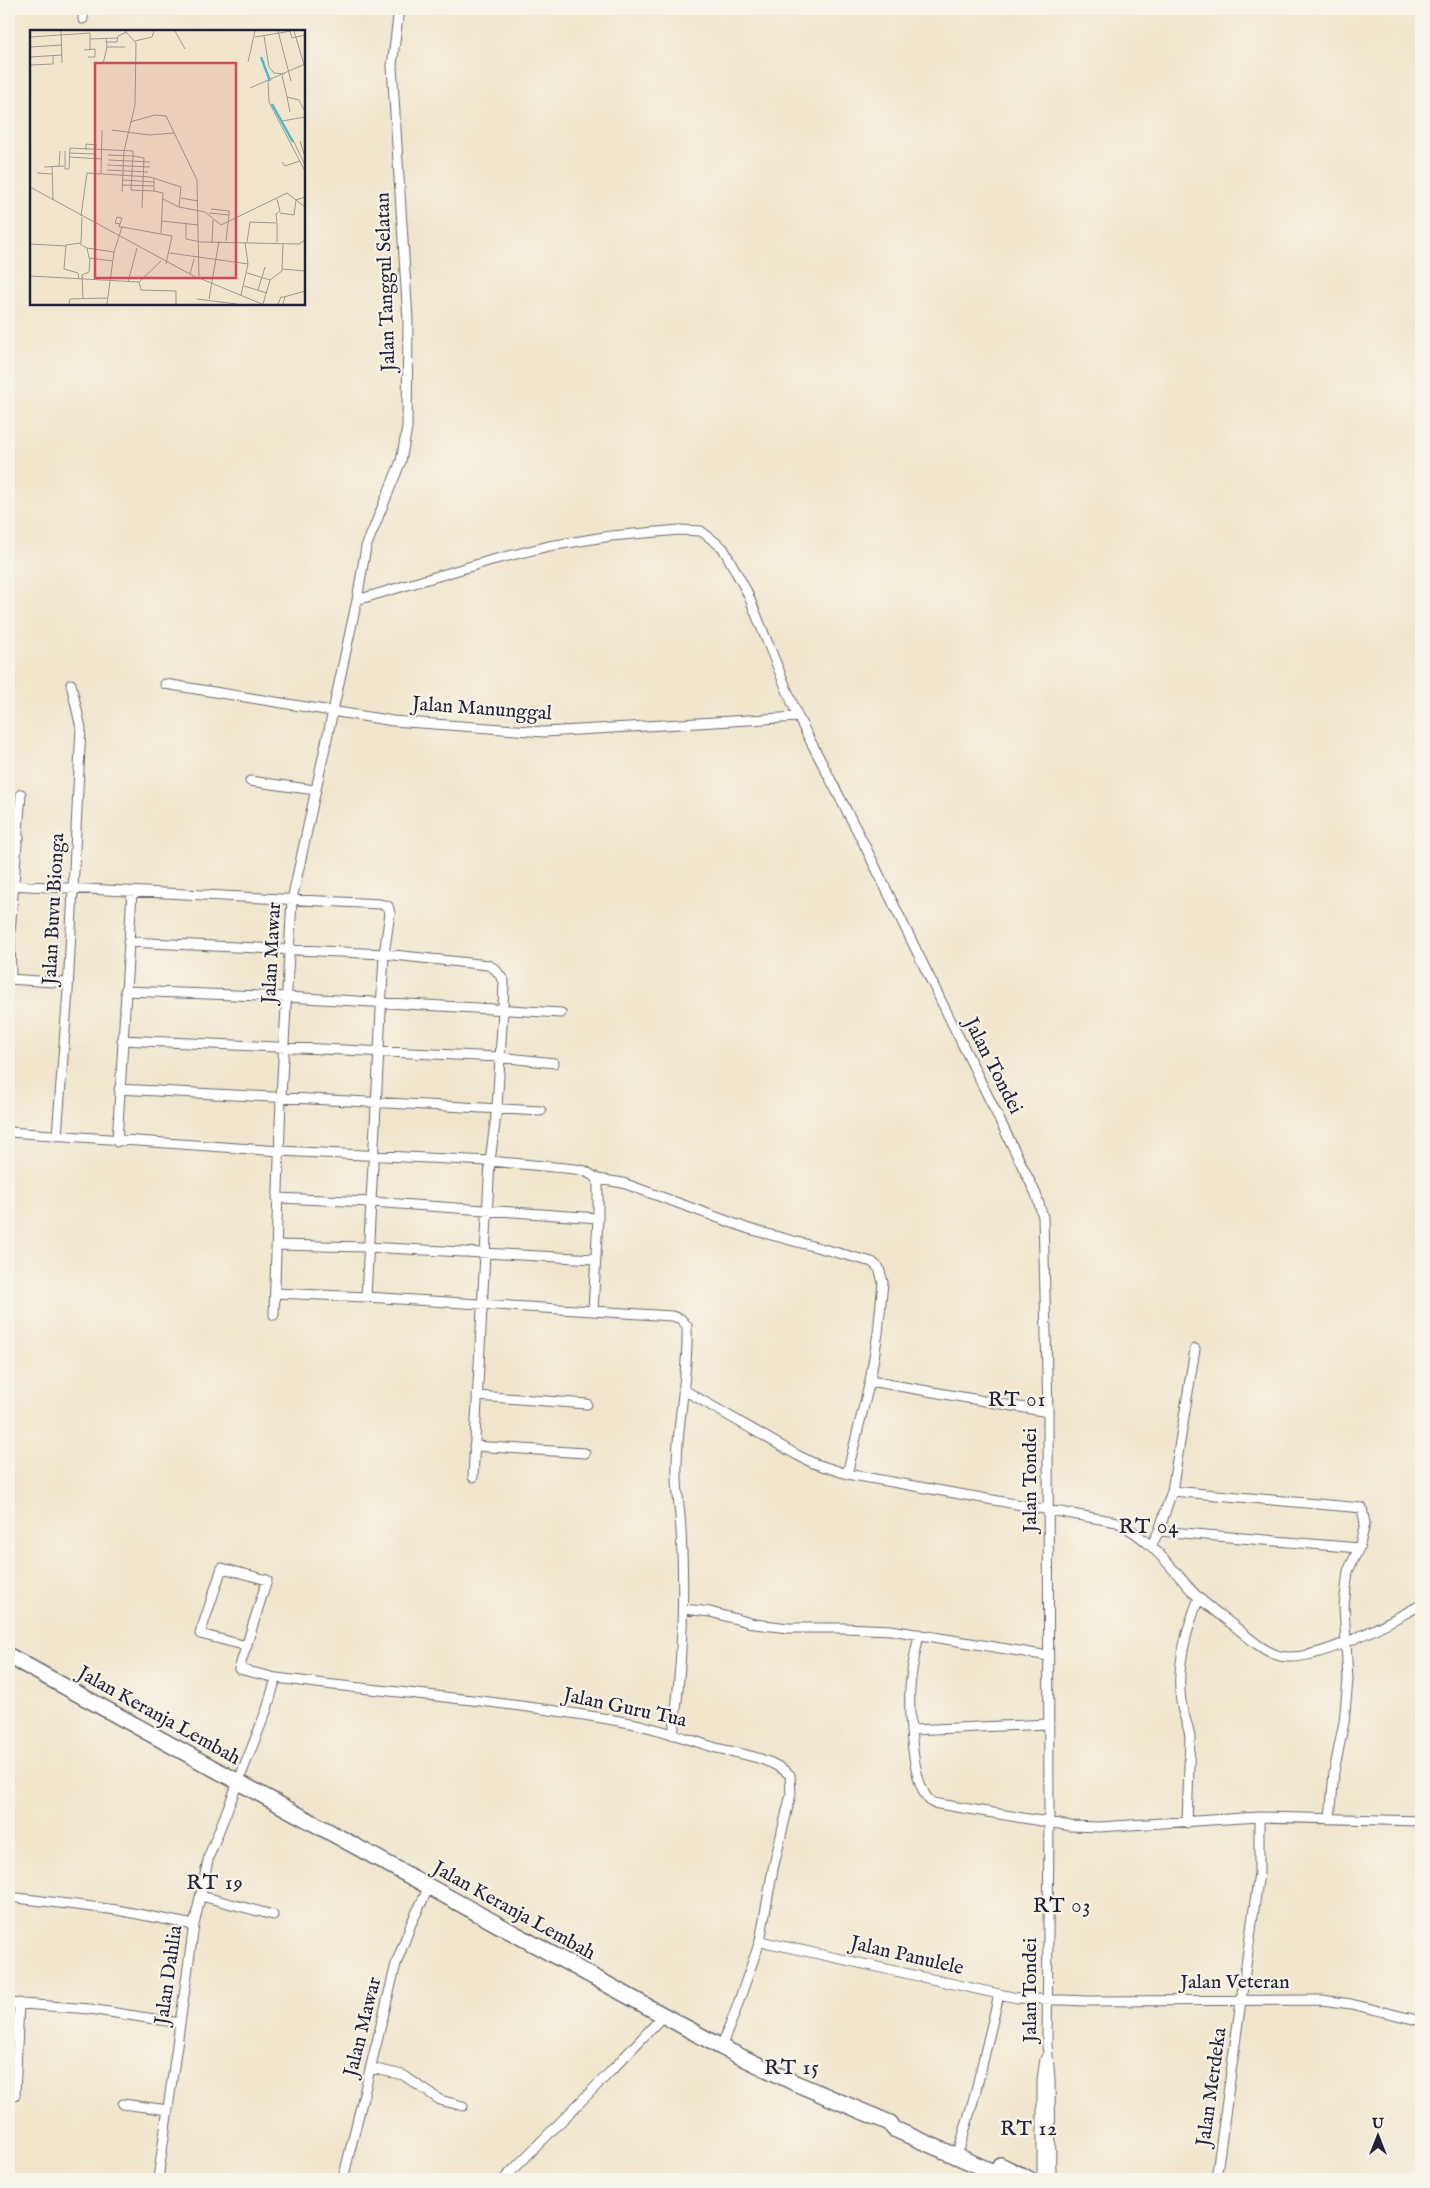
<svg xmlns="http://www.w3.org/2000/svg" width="1430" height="2188" viewBox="0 0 1430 2188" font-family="'IM FELL English',serif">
<rect width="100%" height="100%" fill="#f7f3e8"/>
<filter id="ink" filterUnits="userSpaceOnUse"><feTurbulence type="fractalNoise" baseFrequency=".02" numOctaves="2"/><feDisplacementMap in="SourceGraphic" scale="10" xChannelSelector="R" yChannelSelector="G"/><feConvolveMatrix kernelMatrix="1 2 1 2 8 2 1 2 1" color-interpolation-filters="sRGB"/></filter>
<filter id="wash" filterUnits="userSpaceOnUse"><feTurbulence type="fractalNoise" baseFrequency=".0096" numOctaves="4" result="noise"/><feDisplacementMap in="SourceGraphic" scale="20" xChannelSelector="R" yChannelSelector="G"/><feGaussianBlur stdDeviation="1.12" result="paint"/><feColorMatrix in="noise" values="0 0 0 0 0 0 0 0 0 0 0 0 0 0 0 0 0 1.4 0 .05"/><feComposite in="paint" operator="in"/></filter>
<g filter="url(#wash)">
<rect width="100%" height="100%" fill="#f1e6cd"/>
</g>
<g filter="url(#ink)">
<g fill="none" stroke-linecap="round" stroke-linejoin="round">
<defs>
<path id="street" d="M83 19 84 9
M357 600 492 560 549 546 611 536 680 530 701 531 723 548 747 592 798 717 864 844 1036 1194 1043 1217 1048 1412 1049 1822 1047 2044 1050 2079 1051 2179
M165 684 393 721 544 732 798 717
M250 781 315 790
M9 838H19
M9 885 380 904 388 906 390 913 384 954 488 965 495 969 504 981 503 1009 497 1108 490 1161 473 1477
M128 942 384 954 366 1297 593 1311 598 1218V1179
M9 979 68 983
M11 979 10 932 21 794
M125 991 287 997 561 1013
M122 1040 500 1057 554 1063
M119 1089 541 1111
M9 1132 279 1151 490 1161 575 1169 585 1171 598 1179 623 1183 749 1229 872 1262 879 1268 883 1282 878 1333 870 1381 847 1474 1117 1522C1150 1539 1168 1564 1192 1591 1204 1604 1219 1614 1233 1625 1247 1636 1262 1651 1280 1656 1317 1664 1388 1622 1421 1605
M57 1136 68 991 81 728 71 684
M117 1142 132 892
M277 1198 371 1202 598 1218
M276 1245 367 1247 595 1259
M275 1293 366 1297
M593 1311 672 1316 681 1319 687 1326C689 1373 677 1420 677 1466 676 1488 680 1509 681 1530 685 1598 682 1667 673 1735
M274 1315 281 1097 292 900 357 600 366 547 401 461 407 428 408 320 392 66 399 9
M870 1381 1048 1412
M684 1390 797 1455 813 1463 847 1474
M477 1396 587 1404
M474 1446 585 1453
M1172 1491 1362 1508 1365 1524 1359 1548
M1159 1531 1359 1548 1348 1571 1344 1606 1348 1680 1344 1722 1334 1772 1330 1819
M1152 1544 1159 1531 1172 1491 1195 1349
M684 1609 710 1612 755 1624 789 1628H844L891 1630 1049 1656
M919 1634C916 1651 911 1670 910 1688 909 1712 911 1790 933 1803L1071 1826 1099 1827 1259 1817 1421 1821
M247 1646 200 1634 222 1568 267 1580 239 1669 276 1678
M911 1730 1049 1724
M1187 1823 1190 1738C1189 1725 1182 1714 1181 1701 1176 1668 1187 1628 1199 1598
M201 1896 273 1915
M9 1897 117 1910 194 1925
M760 1941 1017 1998 1086 2001 1322 2000 1351 2004 1421 2021
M9 2003 90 2009 180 2023
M371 2068 403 2075 440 2100 463 2106
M15 2095 19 2003
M123 2104 168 2110
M960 2147 975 2094 999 1995
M158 2179 194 1925 209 1856 267 1709 276 1678C392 1693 510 1701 625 1722 655 1727 684 1738 713 1747 738 1754 771 1757 790 1775L791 1794 773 1869 760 1941 734 2015 721 2047
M343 2179 396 1964 411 1924 429 1887
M504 2179 610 2072 664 2015
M1042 2179V2080L1045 2059
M1216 2179 1259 1873V1817"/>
<path id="primary" d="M9 1656 721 2047 795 2083 890 2123 894 2129 1009 2179
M1000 2165 1029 2179"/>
</defs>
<use href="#street" stroke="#6a676e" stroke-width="11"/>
<use href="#primary" stroke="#6a676e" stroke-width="18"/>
<use href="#street" stroke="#fff" stroke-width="9"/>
<use href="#primary" stroke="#fff" stroke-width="15"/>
</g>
</g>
<g text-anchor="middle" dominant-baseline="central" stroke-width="4.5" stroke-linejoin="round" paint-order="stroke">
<g font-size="20" fill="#22223b" stroke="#f7f3e8">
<text transform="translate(386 282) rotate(-92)">Jalan Tanggul Selatan</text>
<text transform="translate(482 709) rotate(4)">Jalan Manunggal</text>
<text transform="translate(54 909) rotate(-87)">Jalan Buvu Bionga</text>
<text transform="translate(272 953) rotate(-87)">Jalan Mawar</text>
<text transform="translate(993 1066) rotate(63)">Jalan Tondei</text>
<text transform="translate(1030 1480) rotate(-90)">Jalan Tondei</text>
<text transform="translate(625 1708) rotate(12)">Jalan Guru Tua</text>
<text transform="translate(159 1716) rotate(29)">Jalan Keranja Lembah</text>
<text transform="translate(514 1911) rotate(29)">Jalan Keranja Lembah</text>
<text transform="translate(907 1956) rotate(13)">Jalan Panulele</text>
<text transform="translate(169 1975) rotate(-82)">Jalan Dahlia</text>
<text x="1235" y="1982">Jalan Veteran</text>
<text transform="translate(1030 1990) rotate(-90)">Jalan Tondei</text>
<text transform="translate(363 2027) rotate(-76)">Jalan Mawar</text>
<text transform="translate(1212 2087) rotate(-82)">Jalan Merdeka</text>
</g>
<g font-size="21" letter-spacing="1" fill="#22223b" stroke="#f7f3e8">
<text x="1017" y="1400">RT 01</text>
<text x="1149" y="1527">RT 04</text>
<text x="215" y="1883">RT 19</text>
<text x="1062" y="1906">RT 03</text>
<text x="792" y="2068">RT 15</text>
<text x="1029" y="2129">RT 12</text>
</g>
</g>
<g transform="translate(30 30)">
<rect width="275" height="275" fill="#f1e6cd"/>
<path fill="none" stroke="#4eb9cb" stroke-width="2.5" d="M231 27 240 51M242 74 263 112"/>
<path fill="none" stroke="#9e9893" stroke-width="1" d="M31 1 32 33M145 1 155 19M248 1 261 51M260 1 262 8 275 5M264 1 275 38M234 6 239 37 244 43 255 44M0 7 60 3V19M225 7 261 1M76 8 77 17H95M60 9 88 8M105 11 122 7 124 1M77 12H87L88 6 97 2M0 17 32 15M54 20 65 19V27H58M0 27 32 25M218 32 225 1M73 34 77 17M0 35 23 34V25M252 45 257 67 269 70 275 82M238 51 239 72 275 141M220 58 275 34M257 67 260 82M252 91 275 87M100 92 125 85 136 86 167 150 169 248 232 274M82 100 119 105 144 103M263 110 275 135M270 111 275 127M56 120V114L67 115M35 121V139H39L40 118 103 121V126L114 128 112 178M39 123 66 124M78 125 103 126 101 160 124 161V148M39 127 72 129M78 130 120 132M252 132 255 136 270 131M77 135 120 137M22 136 23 170M29 136 30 121M14 137 34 136M77 140 118 142M7 143 22 144M71 144 72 100M93 150 124 152M92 155 124 156M0 157 169 249M124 161 133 163 131 203M92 162 94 121 105 75 106 13 95 1M151 168 168 171M133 169 149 177M181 179 199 181V185M179 183 199 185 196 211M250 183 264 185 266 170 275 167M51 186 57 143 120 147 151 157 149 177 175 182 191 195 257 163 275 177M132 191 168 195M247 192 246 184 250 181 247 169M156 193V209L171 212 269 214 275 210M90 194 85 193 87 187 92 188 89 197H92M182 212 183 190M215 212 218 234M217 212 220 192 247 193V212M0 214 36 216M50 214 57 218 59 228 83 231M57 218 84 222M140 223 218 234 211 265M252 239 275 241M217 243 240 250 233 274M160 244 164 229M0 246 109 252 131 231M49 249 48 243 34 239 36 215 51 213 52 187M240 250 252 241 253 213M98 252 107 218M109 252 111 260 146 261V274M214 256 237 263M228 260 235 237M254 267 275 261M53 269 52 245 59 242 60 228M167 269 207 274M179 269 189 211M39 274 40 269 78 268M77 274 84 222 92 197 142 206 136 234M248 274 251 267H255L253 274"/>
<path fill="#d1495b" fill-opacity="0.15" stroke="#d1495b" stroke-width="2.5" d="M65 33H206V248H65Z"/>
<rect width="275" height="275" fill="none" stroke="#22223b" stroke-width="2.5"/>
</g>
<rect width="1430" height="2188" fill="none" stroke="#f7f3e8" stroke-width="30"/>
<g transform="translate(1378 2136)" stroke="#f7f3e8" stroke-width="4" paint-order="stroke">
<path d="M0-4L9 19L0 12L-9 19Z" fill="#22223b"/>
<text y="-8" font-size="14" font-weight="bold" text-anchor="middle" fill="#22223b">U</text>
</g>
</svg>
